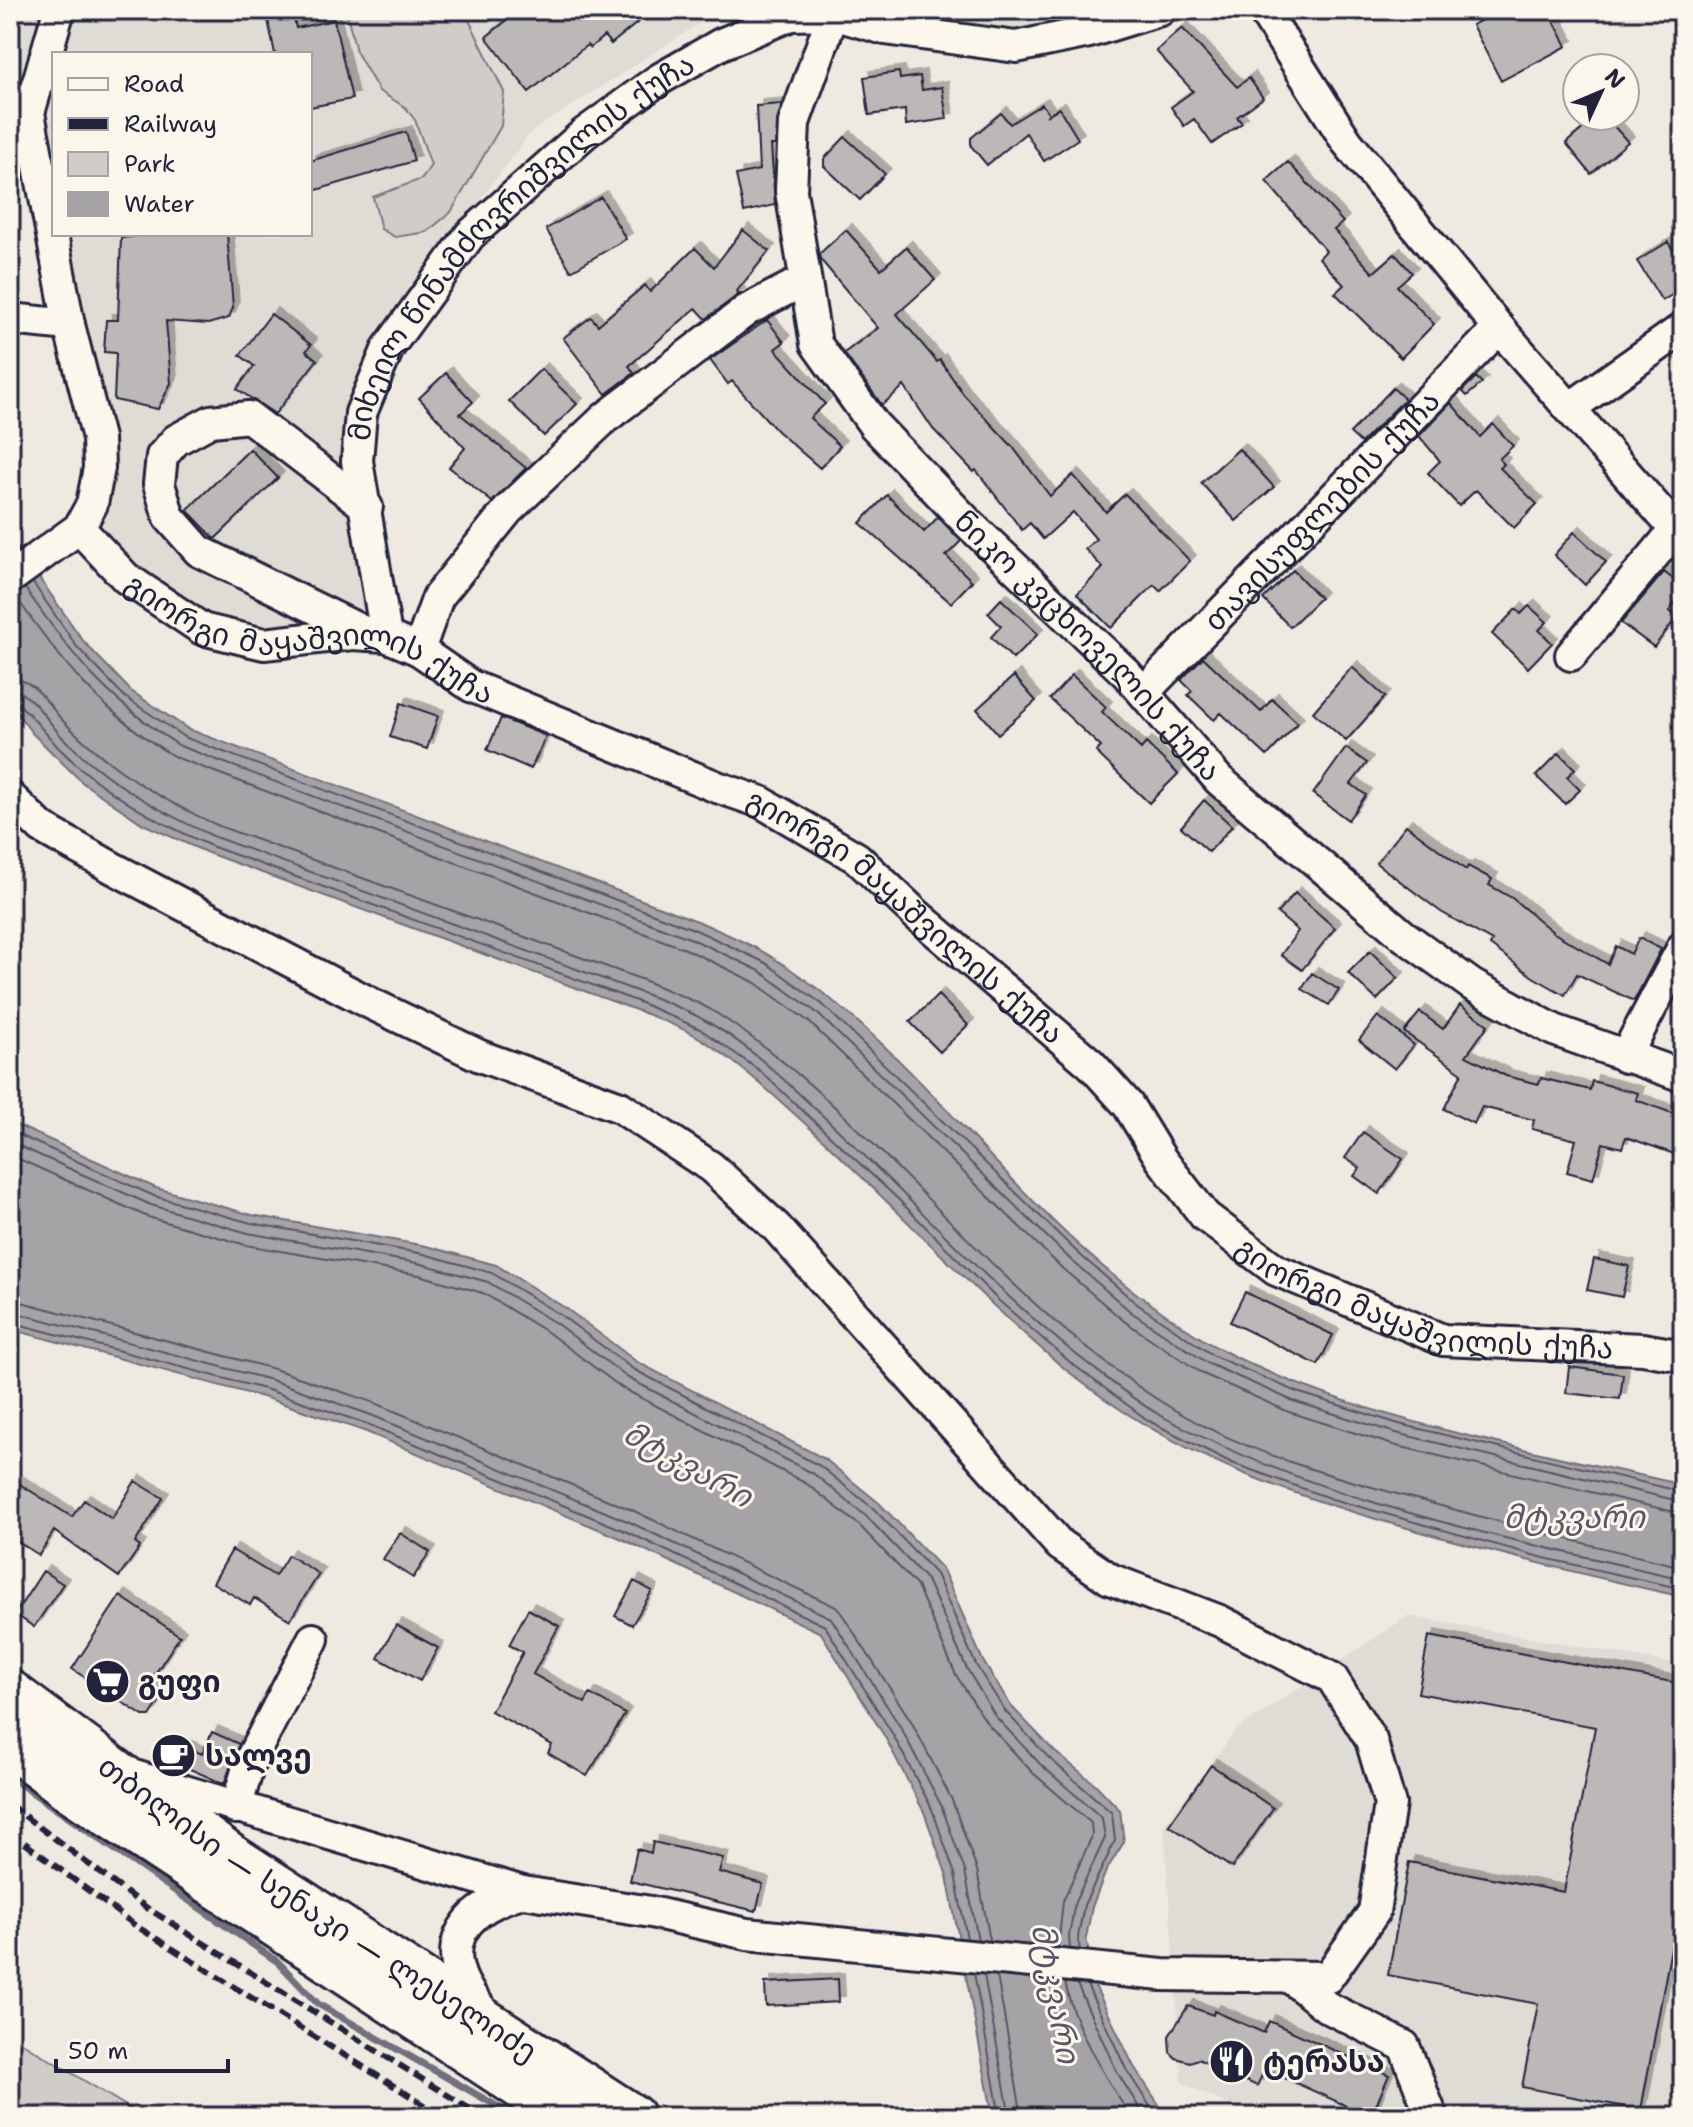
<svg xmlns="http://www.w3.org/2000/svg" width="1693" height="2127" viewBox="0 0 1693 2127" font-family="'Shantell Sans','Noto Sans Georgian',sans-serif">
<defs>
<filter id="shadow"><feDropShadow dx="6" dy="-6" stdDeviation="0" flood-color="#0004"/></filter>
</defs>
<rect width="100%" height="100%" fill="#eeeae2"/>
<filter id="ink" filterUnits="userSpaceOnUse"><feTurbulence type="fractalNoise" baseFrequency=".0125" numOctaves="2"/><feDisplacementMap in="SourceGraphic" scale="16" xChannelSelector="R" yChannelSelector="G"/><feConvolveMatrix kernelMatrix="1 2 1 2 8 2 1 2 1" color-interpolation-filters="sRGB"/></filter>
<g filter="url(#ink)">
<path fill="#dfdbd5" d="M10 10H43L10 103Z
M74 10H720L531 132 420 280 354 398 373 600 346 627 269 639 207 627 97 534 113 483 64 234H310V54H59Z
M889 10H1110L997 37Z
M54 71V188L49 86Z
M10 123 21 286 10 283Z
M1408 1616 1683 1665V2117H1255L1182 2083 1164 1826 1237 1729Z"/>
<path fill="#d0cdc9" stroke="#797882" stroke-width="2" d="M346 10H470L468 18 504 92 501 126 451 212 427 232 395 237 381 229 373 197 422 179 431 165 415 120 405 107 379 91 356 51Z
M10 2034 11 2036 144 2117H10Z"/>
<path fill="#a6a3a7" stroke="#716f7c" stroke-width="2" d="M10 536 84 642 131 691 188 729 700 922C723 933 749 943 770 956 915 1045 1007 1200 1144 1299 1168 1316 1194 1336 1220 1349 1352 1419 1537 1451 1683 1485V1597C1597 1578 1511 1557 1425 1533 1295 1497 1170 1456 1064 1368 979 1297 903 1215 822 1139 782 1103 744 1066 698 1037 679 1026 656 1018 636 1010L208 853 143 824 83 783 33 734 10 704Z
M10 1122 156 1188 252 1215 426 1246 496 1265 567 1309 637 1362 825 1459 879 1503 943 1570 983 1661 1011 1706 1054 1751 1095 1784 1120 1810 1124 1842 1106 1871 1092 1907 1086 1938 1096 1988 1133 2065 1167 2117H993L947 1876 924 1812 885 1737 821 1633 620 1538 364 1431 266 1398 10 1329Z"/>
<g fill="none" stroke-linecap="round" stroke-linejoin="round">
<path stroke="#575666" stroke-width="2" d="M33 583 77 647 125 697 184 737 696 930 766 963 822 1004 1078 1253 1137 1304 1214 1356 1297 1392 1399 1424 1683 1492
M25 588C74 659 106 699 180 746L692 939 760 971 816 1012 1071 1260 1131 1312 1209 1364 1293 1401 1396 1433 1683 1502
M14 594C61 662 102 713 175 757L688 950 754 982 808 1021 1063 1269 1124 1321 1203 1374 1289 1412 1393 1445 1683 1514
M10 678C37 679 48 706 65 723 113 771 158 798 219 826L646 981C668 991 693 999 713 1011 855 1101 955 1244 1086 1347 1109 1365 1134 1385 1160 1401 1236 1450 1329 1476 1416 1499 1505 1524 1593 1546 1683 1567
M10 690C32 691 49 724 64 739 109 783 158 811 215 837L642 993C663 1001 685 1009 704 1020 749 1044 786 1082 823 1116 908 1195 987 1284 1078 1356 1103 1375 1130 1398 1158 1414 1314 1501 1509 1539 1683 1579
M10 700C22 701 50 740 61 750 105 794 155 821 211 846L639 1002 700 1029 759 1070 898 1199 998 1300 1071 1363 1149 1421 1232 1463 1332 1499 1544 1558 1683 1589
M10 1131 154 1196 251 1223 424 1254 492 1273 562 1316 633 1369 820 1466 874 1509 936 1574 976 1665 1005 1711 1048 1757 1112 1813 1115 1841 1084 1905 1078 1937 1080 1950
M10 1142 151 1205 248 1233 422 1264 488 1282 557 1324 628 1378 814 1474 867 1517 927 1580 967 1669 996 1717 1041 1765 1102 1818 1105 1838 1075 1902 1069 1936 1070 1949
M10 1155 148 1217 246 1245 419 1275 483 1293 550 1334 622 1388 807 1484 859 1525 917 1586 956 1675 987 1723 1033 1773 1091 1823 1092 1836 1063 1901 1058 1948
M10 1299 274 1369 375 1403 632 1510 838 1608 911 1721 952 1800 977 1870 990 1941
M10 1311 271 1380 371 1415 627 1521 831 1618 901 1728 941 1805 965 1871 978 1940
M10 1322 268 1390 367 1424 623 1530 825 1626 892 1733 932 1809 955 1874 967 1939
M974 1973 1000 2117
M984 1975 1010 2117
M997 1976 1022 2117
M1065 1982C1074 2029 1105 2077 1131 2117
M1077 1984 1117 2072 1145 2117
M1087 1985 1126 2069 1157 2117"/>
<path stroke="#716f7c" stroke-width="7" d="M10 1777 278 1962 318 2004 516 2117"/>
</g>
<path fill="#bcb8b8" stroke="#22223b" stroke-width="2" filter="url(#shadow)" d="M266 10H292L296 28 334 20 352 99 310 107V54H275Z
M520 10H653L611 44 604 36 590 48 587 45 529 92 486 37Z
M1500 10H1548L1567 46 1501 81 1472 25Z
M1182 28 1237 87 1249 78 1263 98 1237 117 1242 123 1212 144 1194 119 1184 126 1171 107 1193 91 1156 51Z
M899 72 900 79 920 76 922 90 942 87 947 119 906 125 905 110 869 115 864 77Z
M782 104 775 145H771L775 205 744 212 736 175 759 170 756 106Z
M1042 104 1049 114 1046 116 1059 108 1078 139 1044 161 1026 133 987 165 971 146V138L1001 113 1010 124Z
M1598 116H1605L1628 142 1591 174 1566 143Z
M406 132 414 161 310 192V161Z
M845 137 885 174 860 200 824 166V159Z
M1288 162 1343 222 1334 230 1373 273 1395 254 1412 273 1397 286 1434 324 1401 358 1335 293 1344 285 1319 258 1326 251 1266 181Z
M601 197 626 239 571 271 546 229Z
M743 230 769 251 737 291 739 294 706 319 696 308 629 366 634 373 606 394 563 338 591 317 598 325 645 285 650 292 695 248 714 267Z
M846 230 881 269 906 247 935 280 897 314 937 362 940 360 964 395 1012 446 1050 496 1073 475 1106 512 1125 494 1190 561 1160 591 1154 585 1111 628 1077 594 1103 568 1085 549 1096 539 1073 512 1043 539 1030 523 1022 530 976 470 974 472 933 429 904 386 882 405 844 353 878 328 820 259 819 254Z
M159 234H227L233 307 229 318 208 324 166 321 171 383 158 409 114 400 116 353 104 352 106 320H118L121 238Z
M1668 242 1683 267V288L1662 301 1637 261Z
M271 314 311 345 306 351 317 360 275 414 237 389 254 366 240 355Z
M767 320 784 342 775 349 825 404 810 418 840 446 820 468 777 431 732 381 728 384 710 360Z
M541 369 577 404 544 436 509 401Z
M446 373 473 402 460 414 526 468 492 502 449 467 465 448 419 398Z
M1476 377 1482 383 1467 396 1462 391Z
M1393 388 1405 399 1361 443 1350 433Z
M1451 403 1480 437 1493 424 1513 446 1499 459 1504 464 1500 468 1537 504 1514 528 1476 490 1459 506 1428 473 1440 461 1419 436Z
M250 449 278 478 215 539 187 510Z
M1239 449 1274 487 1236 521 1201 483Z
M887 495 924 532 938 517 961 541 946 556 972 581 951 603 860 523Z
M1574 532 1606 562 1585 585 1554 555Z
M1293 570 1320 598 1290 627 1263 599Z
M1664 572 1683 587V592L1669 611 1677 617 1654 647 1621 623Z
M1001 599 1038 634 1013 659 991 637 1001 626 988 613Z
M1529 606 1547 622 1539 630 1552 643 1528 668 1492 634 1516 609 1521 614Z
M1203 657 1261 712 1272 699 1298 723 1267 756 1221 713 1214 720 1188 695 1192 691 1181 680Z
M1352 667 1385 697 1346 741 1313 712Z
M1072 675 1106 707 1102 712 1141 749 1146 743 1178 774 1149 803 1096 752 1101 747 1050 699Z
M1014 676 1036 701 998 734 977 709Z
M401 703 438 716 427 749 390 737Z
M501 718 546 736 531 769 487 750Z
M1346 748 1367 763 1351 784 1366 795 1348 820 1313 794Z
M1559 753 1575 769 1567 777 1580 790 1565 804 1536 776Z
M1204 800 1232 826 1209 852 1181 827Z
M1406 825 1466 870 1468 866 1492 879 1489 885 1512 898 1554 933 1608 964 1616 946 1631 954 1639 938 1661 949 1634 1001 1577 974 1565 995 1533 977 1490 945 1492 941 1441 912 1376 863Z
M1295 893 1335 928 1302 970 1281 955 1298 931 1277 913Z
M1370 951 1398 978 1377 1000 1348 973Z
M1312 973 1339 990 1329 1005 1302 989Z
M938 995 968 1025 940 1052 910 1022Z
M1460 1005 1488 1025 1466 1056 1506 1076 1539 1084 1541 1078 1590 1090 1592 1081 1638 1093 1636 1100 1683 1117V1157L1626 1137 1622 1148 1603 1143 1593 1179 1567 1172 1576 1140 1532 1129 1534 1120 1482 1107 1474 1124 1444 1109 1462 1073 1404 1032 1420 1012 1443 1029Z
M1378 1016 1414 1045 1395 1069 1359 1040Z
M1363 1132 1403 1159 1379 1194 1354 1176 1360 1168 1345 1158Z
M1594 1259 1629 1266 1622 1297 1587 1290Z
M1245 1292 1333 1335 1318 1365 1230 1322Z
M1569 1367 1623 1374 1620 1399 1566 1393Z
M10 1478 72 1517 84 1500 112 1519 135 1481 163 1498 135 1543 140 1547 119 1577 54 1531 39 1555 10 1537Z
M400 1533 430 1552 413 1578 383 1559Z
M232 1550 275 1576 288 1555 319 1574 290 1620 254 1598 250 1605 213 1583Z
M43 1571 63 1584 34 1627 15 1614Z
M634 1581 652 1591 632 1625 615 1616Z
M120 1596 180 1636 149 1683 165 1693 150 1716H143L72 1669Z
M528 1609 559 1626 533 1674 585 1703 590 1694 625 1714 587 1776 548 1753 552 1745 491 1711 523 1652 509 1645Z
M396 1625 438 1648 420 1681 378 1658Z
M1429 1636 1683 1684V1929L1675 1927 1641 2110 1522 2087 1538 2004 1388 1975 1409 1862 1564 1892 1595 1727 1418 1693Z
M212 1732 239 1744 224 1784 167 1759 175 1742 202 1754Z
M1211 1765 1273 1808 1232 1868 1169 1825Z
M653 1842 723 1858 719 1872 763 1884 756 1911 630 1881 637 1849 651 1853Z
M838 1979 839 2002 766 2006 765 1983Z
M1188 2006 1213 2015 1214 2011 1264 2033 1269 2021 1389 2075 1371 2117 1265 2069 1257 2086 1198 2059 1190 2062 1176 2058 1170 2052 1169 2036Z"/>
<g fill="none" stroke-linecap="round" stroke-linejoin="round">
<defs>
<g id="minor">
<path d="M1263 10 1347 142 1499 328 1683 538"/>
<path id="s1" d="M833 14 794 123 791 191 816 344 874 425 968 523 1127 674 1219 780 1404 936 1472 985 1554 1030 1683 1076"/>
<path d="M10 319 69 325"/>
<path d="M1570 408 1683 328"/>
<path d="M367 507 249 417 211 421 176 440 162 456 159 484 169 517 199 551 370 635"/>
<path id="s2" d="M79 528 126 578 202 629 264 644 352 634 386 636 419 650 471 686 717 787 761 802 857 858 917 915 1091 1064 1128 1105 1161 1159 1205 1216 1276 1270 1443 1340 1643 1349 1683 1356"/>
<path d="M10 578 79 528 92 504 99 468 98 438 69 325 29 113 59 10"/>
<path id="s3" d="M386 636 357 461 361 413 388 348 470 235 585 133 658 80 721 44 791 15 833 14 885 29 1016 47 1089 32 1160 10"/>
<path d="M419 650 438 597 508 510 605 418 747 310 803 281"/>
<path d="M1571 655 1675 530"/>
<path id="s4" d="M1144 692 1499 328"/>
<path d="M10 797 42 828 113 868 370 1003 480 1056 620 1107 711 1167 776 1227 1060 1545 1110 1579 1220 1621 1332 1678 1371 1740 1390 1804 1374 1912 1328 1977 1162 1975 747 1934 651 1912 523 1892 138 1777"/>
<path d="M1625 1057 1683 947"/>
<path d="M236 1808 250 1761 313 1639"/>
<path d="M1292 1979 1327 2007 1404 2046 1432 2117"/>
<path d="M481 2009C434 1953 457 1910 523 1892"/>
</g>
<g id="highway">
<path id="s5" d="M10 1693 228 1855 632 2117"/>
<path d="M10 1744 67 1787 567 2117"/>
</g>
</defs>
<use href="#minor" stroke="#22223b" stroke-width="36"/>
<use href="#highway" stroke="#22223b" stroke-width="50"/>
<use href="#minor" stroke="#fbf7ec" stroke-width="30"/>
<use href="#highway" stroke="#fbf7ec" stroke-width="44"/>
<path stroke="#22223b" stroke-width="6" stroke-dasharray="12 6" stroke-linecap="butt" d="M10 1805 147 1908 483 2117
M10 1832 136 1926 444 2117"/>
</g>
</g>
<defs>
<symbol id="supermarket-disc" viewBox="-11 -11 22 22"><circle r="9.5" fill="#22223b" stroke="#fbf7ec"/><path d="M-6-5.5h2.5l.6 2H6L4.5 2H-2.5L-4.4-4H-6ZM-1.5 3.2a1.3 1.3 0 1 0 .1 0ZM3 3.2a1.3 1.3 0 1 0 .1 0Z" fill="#fff"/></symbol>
<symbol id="cafe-disc" viewBox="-11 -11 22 22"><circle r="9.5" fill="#22223b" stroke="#fbf7ec"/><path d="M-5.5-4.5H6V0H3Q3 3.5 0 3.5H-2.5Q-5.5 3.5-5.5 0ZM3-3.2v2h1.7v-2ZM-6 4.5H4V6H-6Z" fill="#fff"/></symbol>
<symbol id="restaurant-disc" viewBox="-11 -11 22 22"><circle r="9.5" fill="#22223b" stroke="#fbf7ec"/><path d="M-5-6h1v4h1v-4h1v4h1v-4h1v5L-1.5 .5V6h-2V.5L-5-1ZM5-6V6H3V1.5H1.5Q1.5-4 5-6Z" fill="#fff"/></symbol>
</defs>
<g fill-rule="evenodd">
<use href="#supermarket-disc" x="82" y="1656" width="51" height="51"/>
<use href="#cafe-disc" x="148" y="1730" width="51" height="51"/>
<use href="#restaurant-disc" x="1206" y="2036" width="51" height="51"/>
</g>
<g text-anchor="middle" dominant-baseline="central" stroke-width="6" stroke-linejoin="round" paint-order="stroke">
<g font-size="30" fill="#22223b" stroke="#fbf7ec">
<text stroke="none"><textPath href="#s3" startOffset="458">მიხეილ წინამძღვრიშვილის ქუჩა</textPath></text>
<text stroke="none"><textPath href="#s4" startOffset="254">თავისუფლების ქუჩა</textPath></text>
<text stroke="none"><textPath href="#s2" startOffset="270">გიორგი მაყაშვილის ქუჩა</textPath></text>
<text stroke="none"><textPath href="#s1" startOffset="746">ნიკო კვცხოველის ქუჩა</textPath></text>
<text stroke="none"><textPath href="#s2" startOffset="942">გიორგი მაყაშვილის ქუჩა</textPath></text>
<text stroke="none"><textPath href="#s2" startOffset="1614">გიორგი მაყაშვილის ქუჩა</textPath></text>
<text stroke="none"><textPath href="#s5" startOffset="376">თბილისი — სენაკი — ლესელიძე</textPath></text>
</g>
<g font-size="30" font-weight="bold" fill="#22223b" stroke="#fbf7ec" text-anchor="start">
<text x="138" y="1681">გუფი</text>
<text x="205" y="1755">სალვე</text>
<text x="1263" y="2061">ტერასა</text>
</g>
<g font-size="32" font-style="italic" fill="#575666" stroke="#fbf7ec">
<text transform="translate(688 1464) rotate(29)">მტკვარი</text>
<text x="1574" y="1516">მტკვარი</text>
<text transform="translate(1056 1993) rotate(79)">მტკვარი</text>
</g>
</g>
<rect width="1693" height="2127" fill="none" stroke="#fbf7ec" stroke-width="40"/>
<rect x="20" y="20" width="1653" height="2087" fill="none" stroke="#22223b" stroke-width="3" filter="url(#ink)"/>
<rect x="52" y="52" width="260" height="184" fill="#fbf7ec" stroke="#a4a2a5" stroke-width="2"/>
<rect x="68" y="78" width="40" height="12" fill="#fbf7ec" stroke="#a4a2a5" stroke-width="2"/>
<text x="124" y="92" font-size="24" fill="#22223b">Road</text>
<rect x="68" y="118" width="40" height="12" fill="#22223b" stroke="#a4a2a5" stroke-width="2"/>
<text x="124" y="132" font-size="24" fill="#22223b">Railway</text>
<rect x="68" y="152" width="40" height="24" fill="#d0cdc9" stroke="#a4a2a5" stroke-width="2"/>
<text x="124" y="172" font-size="24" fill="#22223b">Park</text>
<rect x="68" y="192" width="40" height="24" fill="#a6a3a7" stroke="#a4a2a5" stroke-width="2"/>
<text x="124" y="212" font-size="24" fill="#22223b">Water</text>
<g transform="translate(1601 92) rotate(46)"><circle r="38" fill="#fbf7ec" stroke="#a4a2a5" stroke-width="2"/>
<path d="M0-6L14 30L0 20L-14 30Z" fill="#22223b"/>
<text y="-12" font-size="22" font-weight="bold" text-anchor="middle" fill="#22223b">N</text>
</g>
<path d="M56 2059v12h172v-12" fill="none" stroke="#22223b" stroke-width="4"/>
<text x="68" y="2059" font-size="24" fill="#22223b" stroke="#fbf7ec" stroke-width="6" paint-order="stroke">50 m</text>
</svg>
